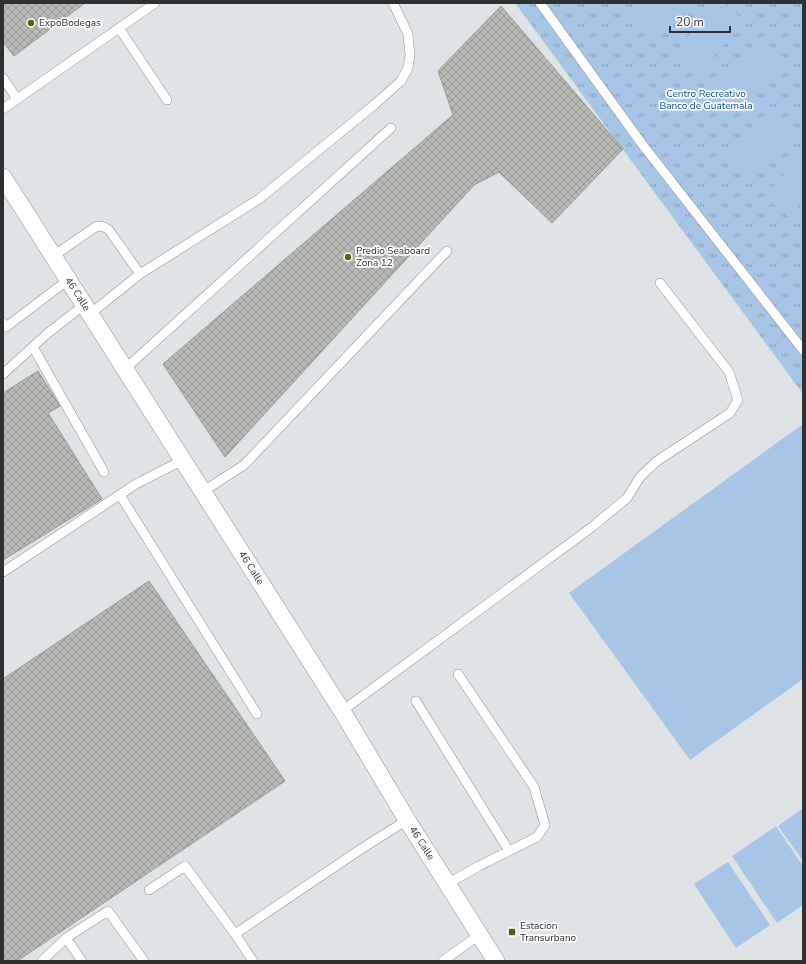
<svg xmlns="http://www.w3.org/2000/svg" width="806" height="964" viewBox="0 0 806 964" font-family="'Nunito Sans',sans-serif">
<defs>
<pattern id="park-tufts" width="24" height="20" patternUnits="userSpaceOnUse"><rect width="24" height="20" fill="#a7c5e7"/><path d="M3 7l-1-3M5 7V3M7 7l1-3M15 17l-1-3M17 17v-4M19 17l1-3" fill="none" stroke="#88a0bc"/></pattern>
<pattern id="building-cross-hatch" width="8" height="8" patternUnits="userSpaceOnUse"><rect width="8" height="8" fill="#b7b9b5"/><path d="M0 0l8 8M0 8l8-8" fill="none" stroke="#959794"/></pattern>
</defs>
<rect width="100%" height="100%" fill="#e0e3e6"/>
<path fill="url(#park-tufts)" d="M515 3H803V394Z"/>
<path fill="#a7c5e7" d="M648 3H689L659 39 635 18Z
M717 3H724L744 21 698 74 674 53Z
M761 38 785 59 739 113 715 92Z
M772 109 796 129 750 183 726 162Z
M803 152V201L789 217 765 197Z
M803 424V679L690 760 569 593Z
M803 808V861L778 826Z
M776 826 803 866V905L777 923 732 856Z
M728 862 770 925 736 948 694 884Z"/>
<path fill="url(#building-cross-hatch)" stroke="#979895" d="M3 3H85L14 56 3 42Z
M501 6 623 149 552 223 499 172 474 185 225 457 163 364 453 115 438 71Z
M38 371 60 406 48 413 102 499 3 560V393Z
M149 581 285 781 17 961H3V679Z"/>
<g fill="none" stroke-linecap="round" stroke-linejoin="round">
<defs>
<path id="lane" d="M540 3 642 144 803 350
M119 28 167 100
M3 78 17 99
M3 109 155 3
M53 256 97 226 104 227 109 230 140 274 259 199 374 105 401 81 408 68 410 55 408 34 393 3
M90 314 140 274
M3 323 6 327 68 280
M33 347 104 472
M125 369 391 128
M3 374 48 333 84 305
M202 492 244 465 447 251
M120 495 257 714
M3 572 136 484 183 460
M416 701 509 851
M342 711 592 527 627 498 640 477 657 461 730 413 738 400 729 372 660 283
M447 884 479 866 537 837 545 825 534 787 458 674
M149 890 185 866 235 934 253 961
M235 934 361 849 407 820
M42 961 66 938
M82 961 66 938 108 911 144 961
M443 961 479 935"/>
<g id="street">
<path id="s1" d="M3 177 342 711 407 820 496 961"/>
</g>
</defs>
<use href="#lane" stroke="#8e9093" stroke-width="10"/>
<use href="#street" stroke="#8e9093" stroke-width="18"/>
<use href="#lane" stroke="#fff" stroke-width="9"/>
<use href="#street" stroke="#fff" stroke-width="17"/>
</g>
<g fill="#4f6511" stroke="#fff" stroke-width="1.5">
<circle cx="31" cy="23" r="4"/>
<circle cx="348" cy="257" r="4"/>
<rect x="508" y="928" width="8" height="8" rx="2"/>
</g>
<g text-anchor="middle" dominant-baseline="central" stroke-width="3.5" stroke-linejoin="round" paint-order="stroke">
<g font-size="10" fill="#2f3032" stroke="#fff" text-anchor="start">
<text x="39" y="23">ExpoBodegas</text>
<text x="356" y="251">Predio Seaboard<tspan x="356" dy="12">Zona 12</tspan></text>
<text x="520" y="926">Estacion<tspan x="520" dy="12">Transurbano</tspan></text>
</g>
<g font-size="10" fill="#065192" stroke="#fff">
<text x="706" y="94">Centro Recreativo<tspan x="706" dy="12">Banco de Guatemala</tspan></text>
</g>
<g font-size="10" fill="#2f3032" stroke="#fff">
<text stroke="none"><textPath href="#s1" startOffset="139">46 Calle</textPath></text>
<text stroke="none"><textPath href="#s1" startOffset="463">46 Calle</textPath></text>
<text stroke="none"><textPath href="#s1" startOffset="787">46 Calle</textPath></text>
</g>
</g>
<rect width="806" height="964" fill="none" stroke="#2f3032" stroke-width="8"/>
<path d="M670 26v6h60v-6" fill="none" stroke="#2f3032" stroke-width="2"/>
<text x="676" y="26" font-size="12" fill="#2f3032" stroke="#ffffff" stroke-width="3" paint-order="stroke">20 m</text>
</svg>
